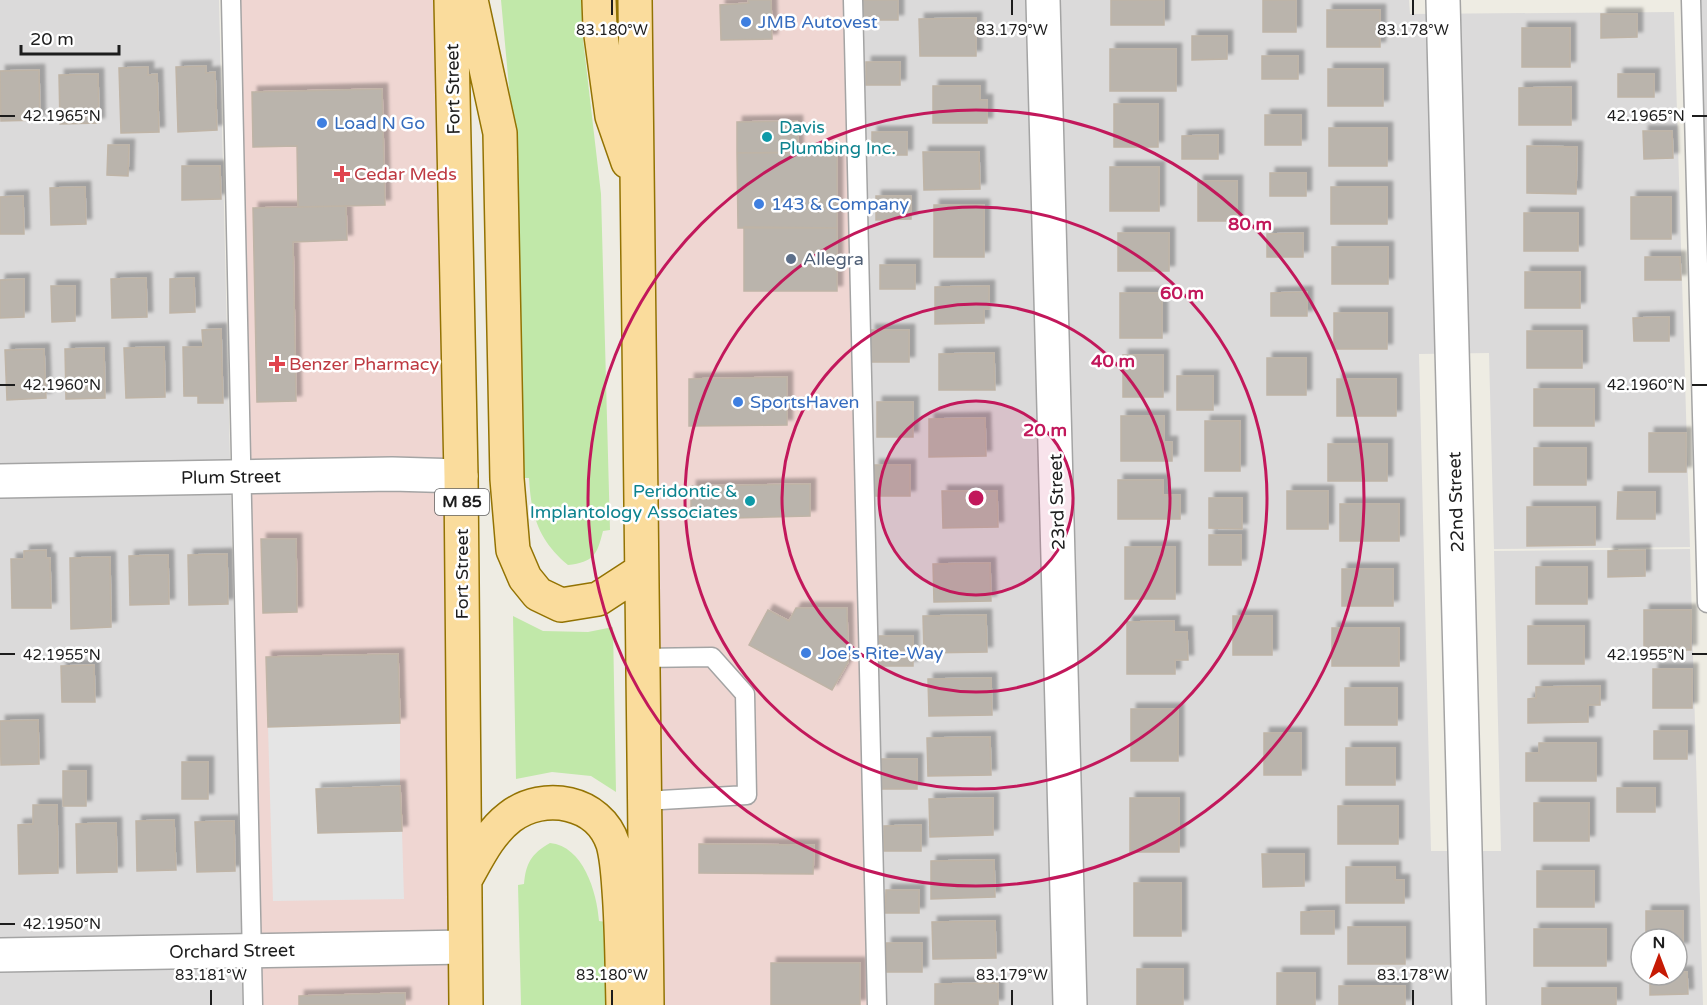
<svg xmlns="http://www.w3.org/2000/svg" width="1707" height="1005" viewBox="0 0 1707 1005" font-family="'Varela Round',sans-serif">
<defs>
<filter id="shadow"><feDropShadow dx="5.5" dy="-5.5" stdDeviation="1.5" flood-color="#0004"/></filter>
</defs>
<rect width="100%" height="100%" fill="#eeece3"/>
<path fill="#dbdada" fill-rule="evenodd" d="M0 0H219L243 1005H0Z
M857 0H1409L1410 14 1674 12 1690 547 1494 549 1489 353 1419 354 1431 851H1501L1494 551 1690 549 1703 1005H883ZM1641 939H1677V975H1641Z
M1699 0H1707V327Z"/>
<path fill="#efd6d2" d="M231 0H451L466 1005H253Z
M635 0H853L877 1005H647Z"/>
<path fill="#c1e8a9" d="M501 0H582L583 39 601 194 610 530 603 531C597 555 594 562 568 565 538 540 531 515 529 478H522L513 131Z
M513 616 543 631 588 632 613 627 616 792 591 776 552 772 516 779Z
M550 843C583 846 597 892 599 921L606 922 608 1005H521L518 885 524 884C526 863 531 854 550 843Z"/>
<path fill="#e5e5e5" d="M400 723V786L316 789 318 833 402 831 404 899 273 901 268 727Z"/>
<path fill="#bab4ac" stroke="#bfb4a6" stroke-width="1.5" filter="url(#shadow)" d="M748 0H771L772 39 721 40 720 5 749 3Z
M862 0H898V20H862Z
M1111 0H1164V25H1111Z
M1263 0H1296V32H1263Z
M1327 10H1380V47H1327Z
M1601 14H1637V37L1601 38Z
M976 18V56H920L919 19Z
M1522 28H1570V67H1522Z
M1192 36H1227V59L1192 60Z
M1110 49H1176V91H1110Z
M1262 56H1298V79H1262Z
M866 62H900V85H866Z
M206 66V73L215 72 217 130 178 132 176 67Z
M148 67V75L157 74 159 132 121 133 119 68Z
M1328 69H1383V106H1328Z
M39 70 40 120 1 121 0 71Z
M98 74 99 123 60 124 59 75Z
M1618 74H1654V97H1618Z
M933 86H980V100H987V123H933Z
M1571 87V125H1519V88Z
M382 89 385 205 298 207 297 146 253 147 252 92Z
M1114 104H1158V147H1114Z
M1265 115H1301V145H1265Z
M797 121 798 153H737V122Z
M1329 128H1387V166H1329Z
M1643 131H1672L1673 158 1644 159Z
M872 132H907V155H872Z
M1218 135V159H1182V136Z
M108 145H129L128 176 107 175Z
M1527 146 1577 147 1576 194 1527 193Z
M837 152V228H738L737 153Z
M923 152H979L980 189 924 190Z
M182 166H220L221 199 182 200Z
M1110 167H1159V211H1110Z
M1270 173H1306V196H1270Z
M1198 181H1237V221H1198Z
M85 187 86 224 51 225 50 188Z
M1331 187H1387V224H1331Z
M23 196 24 234H0V197Z
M876 196H911V219L876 220Z
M1631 197H1671V239H1631Z
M934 205H984V257H934Z
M346 206 347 240 293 242 296 401 257 402 253 208Z
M1524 213H1578V251H1524Z
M744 227 837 228V291H744Z
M1118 233H1169V271H1118Z
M1303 233V257H1267V234Z
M1332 247H1388V284H1332Z
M1645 257H1680L1681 280H1645Z
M880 265H915V289H880Z
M1525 272H1580V308H1525Z
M146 278 147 317 112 318 111 279Z
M194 278 195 312 170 313V279Z
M24 279V317L0 318V280Z
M51 286H75V321L52 322Z
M989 286V309H984V323L935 324V287Z
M1307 292V316H1271V293Z
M1120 293H1162V338H1120Z
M1334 313H1387V349H1334Z
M1669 317V341H1634L1633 318Z
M221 329 223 403H198V396H184L183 347H203L202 330Z
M870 330H909V362H870Z
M1527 331H1582V368H1527Z
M164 347 165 397 126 398 124 348Z
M104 348 105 398 66 399 65 349Z
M44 349 46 398 7 400 5 350Z
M994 353 995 390H939V354Z
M1123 355H1163V397H1123Z
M1267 358H1306V395H1267Z
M1177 376H1213V410H1177Z
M787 377V425L689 426V379Z
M1337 379H1396V416H1337Z
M1534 389H1594V426H1534Z
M877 402H913V437H877Z
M1121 416H1164V442H1172V461H1121Z
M985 418 986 456 929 457V419Z
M1205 421H1240V471H1205Z
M1649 433H1686V472H1649Z
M1328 444H1387V481H1328Z
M1534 448H1586V485H1534Z
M874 465H910V496H874Z
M1118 480H1163V495H1180V519H1118Z
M810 484V516L691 519V486Z
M942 491H997L998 527 943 528Z
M1287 491H1328V529H1287Z
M1618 492H1655V519H1617Z
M1209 498H1242V529L1209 528Z
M1340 504H1399V541H1340Z
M1527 507H1595V545L1527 546Z
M1209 535H1241V565H1209Z
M261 539H296L297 612 263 613Z
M1125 547H1175V599H1125Z
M46 550V558H50L51 608H12L11 559H24V551Z
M1645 550V576L1608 577V551Z
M227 554 228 604 189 605 188 555Z
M168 555 169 604 130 605 129 556Z
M110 557 111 627 71 629 70 558Z
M990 563 991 601 934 602 933 564Z
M1536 567H1587V604H1536Z
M1342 569H1393V606H1342Z
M796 608H847L848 662 832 690 749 645 768 610 789 621Z
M1644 610H1691V650H1644Z
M986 615 987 652 924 653 923 616Z
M1233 616H1272V655H1233Z
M1174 621V632H1187L1188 660H1175V674H1127V622Z
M1528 626H1584V664H1528Z
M1332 628H1399V666H1332Z
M879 636H913V666H879Z
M398 654 400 723 268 727 266 657Z
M94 665 95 702H62L61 666Z
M1653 669H1692V708H1653Z
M991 678 992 715 929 716 928 679Z
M1600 686V705H1588V722L1528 723V699L1536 698V687Z
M1345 688H1397V725H1345Z
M1131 709H1178V761H1131Z
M38 720 39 764 1 765 0 721Z
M1654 731H1687V759H1654Z
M1264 733H1301V775H1264Z
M990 737 991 775 928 776 927 738Z
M1539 743H1596V781H1526V753H1539Z
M1346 748H1395V785H1346Z
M881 759H917V789H881Z
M182 762H208V799H182Z
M63 771H86V806H63Z
M400 786 402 831 318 833 316 789Z
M1617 788H1655V812H1617Z
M993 798V835L930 837 929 799Z
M1130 798H1179V852H1130Z
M1534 803H1589V841H1534Z
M33 805H57L58 873 19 874 18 825 33 824Z
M1338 806H1398V844H1338Z
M174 820 176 870 137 871 136 821Z
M234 821 235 871 197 872 195 822Z
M116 823 117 872 77 873 76 824Z
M921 825V851H884V826Z
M699 844 814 845 813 874 699 873Z
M1262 854H1304V886L1263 887Z
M994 860 995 897 931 899V861Z
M1346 867H1395V880H1404V903H1346Z
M1537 871H1594V907H1537Z
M1134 883H1181V936H1134Z
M886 890H919V913H885Z
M1334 911V934H1301V912Z
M1646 911H1683V948H1677V939H1646Z
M995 921 996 958 933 959 932 922Z
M1348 927H1405V964H1348Z
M1534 929H1606V966H1534Z
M886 943H922V972H886Z
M771 963H860V1005H771Z
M1137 969H1183V1005H1137Z
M1677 972H1687L1688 994 1650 995V975H1677Z
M1277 973H1315V1005H1277Z
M998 983V1005H935V984Z
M1339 986H1405V1005H1339Z
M1542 988H1616V1005H1542Z
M405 993V1005H299V996Z"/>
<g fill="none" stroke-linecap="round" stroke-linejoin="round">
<defs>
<path id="lane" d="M231 0 253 1005
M853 0 877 1005
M1691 0 1707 603
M642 658 712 657 745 694 747 795 644 801"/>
<path id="street" d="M1043 0 1070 1005
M1443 0 1469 1005
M0 481 392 474 461 476
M0 955 465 947"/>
<path id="primary" d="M451 0 461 476 466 1005
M471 0 500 133 507 479 513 550 525 578 538 594 561 605 598 599 641 571
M599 0 600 28 612 116 628 162
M635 0 647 1005
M465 880C478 857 489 833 510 817 544 791 599 801 613 844 617 858 618 875 619 890 622 928 622 967 623 1005"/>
</defs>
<use href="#lane" stroke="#a4a4a4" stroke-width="21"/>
<use href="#street" stroke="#a4a4a4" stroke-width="36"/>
<use href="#primary" stroke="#937303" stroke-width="36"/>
<use href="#lane" stroke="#fff" stroke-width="18"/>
<use href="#street" stroke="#fff" stroke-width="33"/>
<use href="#primary" stroke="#fadc9c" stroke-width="33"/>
</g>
<path fill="none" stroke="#1d1d1d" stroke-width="2" d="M612 0V15M1012 0V15M1413 0V15M0 116H15M1692 116H1707M0 385H15M1692 385H1707M0 654H15M1692 654H1707M0 924H15M211 990V1005M612 990V1005M1012 990V1005M1413 990V1005"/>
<circle cx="976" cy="498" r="97" fill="#c2185b" fill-opacity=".12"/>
<g fill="none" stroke="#c2185b" stroke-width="3">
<circle cx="976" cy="498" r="97"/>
<circle cx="976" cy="498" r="194"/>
<circle cx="976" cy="498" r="291"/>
<circle cx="976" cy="498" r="388"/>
</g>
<g fill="#3f7fe0" stroke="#fff" stroke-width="2">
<circle cx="746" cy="22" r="6"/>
<circle cx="322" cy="123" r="6"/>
<circle cx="759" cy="204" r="6"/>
<circle cx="738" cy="402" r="6"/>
<circle cx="806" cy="653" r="6"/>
</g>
<g fill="#0f9aa8" stroke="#fff" stroke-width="2">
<circle cx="767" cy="137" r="6"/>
<circle cx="750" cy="501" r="6"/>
</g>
<g fill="#e0444e" stroke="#fff" stroke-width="2">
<path d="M339 165h6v6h6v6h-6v6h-6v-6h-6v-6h6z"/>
<path d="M274 355h6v6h6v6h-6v6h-6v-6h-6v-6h6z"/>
</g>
<circle fill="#5c6f8a" stroke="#fff" stroke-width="2" cx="791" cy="259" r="6"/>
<g text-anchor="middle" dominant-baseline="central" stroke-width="5" stroke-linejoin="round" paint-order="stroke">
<rect fill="#fff" stroke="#616161" stroke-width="1.5" x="435" y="489" width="54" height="26" rx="4.5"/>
<g font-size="16" font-weight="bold" fill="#1d1d1d">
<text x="462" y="502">M 85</text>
</g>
<g font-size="18" fill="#366cbe" stroke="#fff" text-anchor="start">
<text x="758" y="22">JMB Autovest</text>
<text x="334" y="123">Load N Go</text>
<text x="771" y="204">143 &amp; Company</text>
<text x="750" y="402">SportsHaven</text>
<text x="818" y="653">Joe's Rite-Way</text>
</g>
<g font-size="18" fill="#1d1d1d" stroke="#fff">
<text transform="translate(453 89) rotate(-91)">Fort Street</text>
<text transform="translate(231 477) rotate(-1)">Plum Street</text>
<text transform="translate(1057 502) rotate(-92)">23rd Street</text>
<text transform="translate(1456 502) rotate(-92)">22nd Street</text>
<text transform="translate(462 574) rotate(-90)">Fort Street</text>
<text transform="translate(232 951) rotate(-1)">Orchard Street</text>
</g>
<g font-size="18" fill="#0d838f" stroke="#fff" text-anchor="start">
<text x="779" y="127">Davis<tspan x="779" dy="21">Plumbing Inc.</tspan></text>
<text x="738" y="491" text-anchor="end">Peridontic &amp;<tspan x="738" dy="21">Implantology Associates</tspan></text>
</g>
<g font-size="18" fill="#be3a42" stroke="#fff" text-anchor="start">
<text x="354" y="174">Cedar Meds</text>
<text x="289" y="364">Benzer Pharmacy</text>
</g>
<g font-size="18" fill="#4e5e75" stroke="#fff" text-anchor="start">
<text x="803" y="259">Allegra</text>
</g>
</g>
<g font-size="15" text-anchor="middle" fill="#1d1d1d" stroke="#fff" stroke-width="5" stroke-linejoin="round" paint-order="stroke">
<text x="612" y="35">83.180°W</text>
<text x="1012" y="35">83.179°W</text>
<text x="1413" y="35">83.178°W</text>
<text x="62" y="121">42.1965°N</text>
<text x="1646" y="121">42.1965°N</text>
<text x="62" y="390">42.1960°N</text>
<text x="1646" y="390">42.1960°N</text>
<text x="62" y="660">42.1955°N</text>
<text x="1646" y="660">42.1955°N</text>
<text x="62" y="929">42.1950°N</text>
<text x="211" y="980">83.181°W</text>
<text x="612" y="980">83.180°W</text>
<text x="1012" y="980">83.179°W</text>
<text x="1413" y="980">83.178°W</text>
</g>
<circle cx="976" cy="498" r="9" fill="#c2185b" stroke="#fff" stroke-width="3"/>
<g font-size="18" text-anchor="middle" font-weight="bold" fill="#c2185b" stroke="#fff" stroke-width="5" stroke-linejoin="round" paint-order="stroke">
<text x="1250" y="230">80 m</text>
<text x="1182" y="299">60 m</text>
<text x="1113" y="367">40 m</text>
<text x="1045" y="436">20 m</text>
</g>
<g transform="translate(1659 957)"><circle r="28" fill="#ffffff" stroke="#a5a5a5" stroke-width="1.5"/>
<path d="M0-4.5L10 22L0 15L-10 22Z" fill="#c61a04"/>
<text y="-9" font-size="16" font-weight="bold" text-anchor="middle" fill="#1d1d1d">N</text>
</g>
<path d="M21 45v9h98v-9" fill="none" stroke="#1d1d1d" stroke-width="3"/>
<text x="30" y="45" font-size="18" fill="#1d1d1d" stroke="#ffffff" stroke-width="4.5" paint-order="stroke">20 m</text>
</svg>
